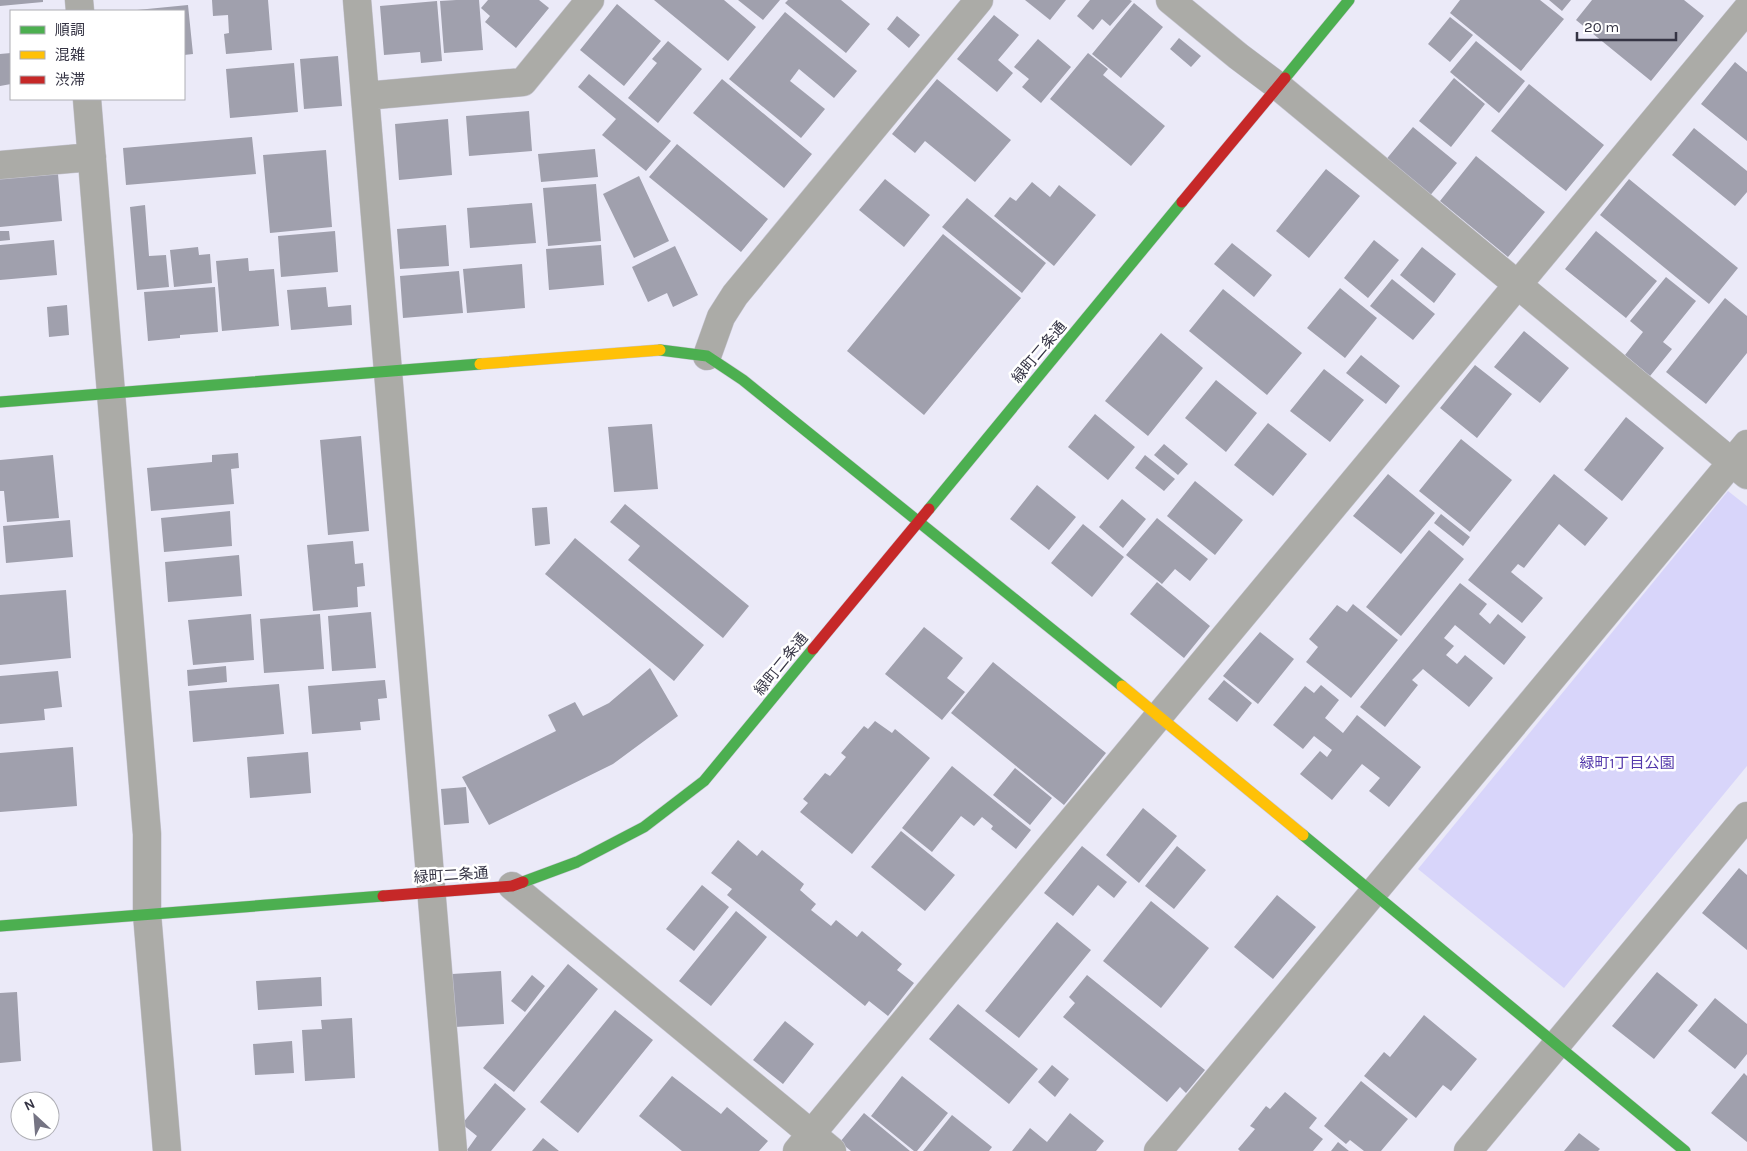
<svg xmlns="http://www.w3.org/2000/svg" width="1747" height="1151" viewBox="0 0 1747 1151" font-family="Karla,'Noto Sans JP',sans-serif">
<rect width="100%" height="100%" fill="#ebeaf8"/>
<path fill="#d8d5fa" d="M1728 491 1747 506V766L1564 988 1418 869Z"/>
<path fill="#a0a0ad" d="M0 0H43V2L0 6Z
M212 0H268L272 50 226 54 224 34 229 33 228 15 213 16Z
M456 0H479L483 50 444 53 440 1Z
M488 0H539L549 8 516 48 485 22 490 16 481 8Z
M654 0H724L756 27 728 61Z
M738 0H780L763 20Z
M788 0H841L870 24 846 53 785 3Z
M1025 0H1066L1050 20Z
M1090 0H1130L1132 1 1110 26 1102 19 1093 30 1077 16Z
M1460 0H1540L1564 19 1521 71 1450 13Z
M1549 0H1571L1562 11Z
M1592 0H1684L1704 16 1651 81 1576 20Z
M437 1 442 61 421 63 420 52 384 55 380 6Z
M1134 3 1163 27 1121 78 1092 54Z
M617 4 661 41 624 86 580 50Z
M188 5 193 54 184 55V11H137V10Z
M785 12 857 71 834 98 799 69 790 81 825 109 801 138 729 79Z
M994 15 1019 35 998 60 1013 73 997 92 957 59Z
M897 16 920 35 909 48 887 29Z
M1450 17 1473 35 1450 62 1428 44Z
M1179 38 1201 56 1191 67 1170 49Z
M1038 39 1071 67 1041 103 1022 87 1029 79 1014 67Z
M668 41 702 69 658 123 628 98 657 63 652 59Z
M1476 41 1525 81 1499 113 1450 72Z
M11 53V84L0 86V54Z
M1088 53 1108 69 1103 75 1165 126 1131 166 1050 99Z
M338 56 342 106 304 109 300 59Z
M1735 62 1747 72V141L1701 104Z
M294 63 298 112 230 118 226 69Z
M589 74 671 141 646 171 602 135 616 119 578 87Z
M1454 78 1485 104 1451 147 1419 121Z
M722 79 812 154 784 188 693 113Z
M937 79 1011 140 975 182 925 141 915 153 892 134Z
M1529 84 1604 145 1566 191 1491 131Z
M529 111 532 151 469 156 466 116Z
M448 119 452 175 399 180 395 124Z
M1413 127 1457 163 1428 198 1384 162Z
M1694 128 1747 171V192L1735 206 1672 155Z
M252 137 256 174 126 185 123 148Z
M677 144 768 219 741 252 649 177Z
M595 149 598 177 541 182 538 154Z
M326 150 332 227 270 233 263 155Z
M1476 156 1545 212 1508 257 1440 201Z
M1326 169 1360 196 1309 258 1276 231Z
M58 174 62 221 0 227V179Z
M639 176 669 241 634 258 603 194Z
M885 179 930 215 904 247 859 210Z
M1629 179 1738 268 1709 304 1600 215Z
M1032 182 1050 197 1059 185 1096 215 1054 266 994 216 1010 197 1016 201Z
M596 184 601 241 548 246 543 188Z
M967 198 1046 263 1022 293 942 227Z
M532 203 536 243 470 248 467 208Z
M145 205 149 256 166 255 169 287 137 290 130 207Z
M446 225 449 266 400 269 397 229Z
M0 231H9L10 240 0 241Z
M335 231 338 272 281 277 278 236Z
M1596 231 1657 281 1626 318 1565 269Z
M943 234 1021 298 924 415 847 351Z
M54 240 57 275 0 280V245Z
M1374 240 1399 260 1368 298 1344 278Z
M1232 243 1272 275 1254 297 1214 264Z
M601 245 604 285 549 290 546 249Z
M675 246 698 295 673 307 667 293 648 302 632 267Z
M198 247 199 255 210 254 212 283 174 287 170 250Z
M1422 247 1456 274 1434 303 1400 275Z
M248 258 249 271 274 269 279 326 222 331 216 261Z
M522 264 525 308 467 313 463 269Z
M459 271 463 313 403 318 400 276Z
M1666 277 1696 301 1663 342 1672 349 1650 376 1625 355 1643 332 1630 321Z
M1392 279 1435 314 1413 340 1370 306Z
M215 287 218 332 180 335V338L148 341 144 292Z
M326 287 328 307 351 305 352 325 291 330 287 290Z
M1340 288 1377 318 1345 358 1307 328Z
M1223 289 1302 353 1267 395 1189 331Z
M1725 298 1747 316V353L1706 404 1666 372Z
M67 305 69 335 49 337 47 307Z
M1524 331 1569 368 1540 403 1494 367Z
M1161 333 1203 368 1148 436 1105 401Z
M1361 355 1400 386 1386 404 1346 373Z
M1475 365 1512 394 1477 438 1440 408Z
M1324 369 1364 400 1330 442 1290 411Z
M1216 380 1257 413 1226 452 1185 418Z
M1095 414 1135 447 1108 480 1068 447Z
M1626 417 1664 448 1622 501 1584 470Z
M1268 423 1307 454 1273 496 1234 465Z
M652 424 658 489 614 492 608 427Z
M361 436 369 531 328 535 320 440Z
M1461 439 1512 480 1470 532 1419 491Z
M1164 444 1188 464 1178 475 1154 455Z
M238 453 239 468 231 469 234 504 151 511 147 468 212 462V455Z
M53 455 59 518 7 522 4 491H0V460Z
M1145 455 1175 479 1164 491 1135 468Z
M1388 474 1435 513 1401 554 1353 516Z
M1554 474 1608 518 1585 546 1559 524 1524 568 1518 564 1511 572 1543 598 1522 623 1468 580Z
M1195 481 1243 520 1215 555 1167 516Z
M1037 485 1076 517 1049 550 1010 519Z
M1122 499 1146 519 1123 548 1099 527Z
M625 504 749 606 723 638 628 560 640 546 610 522Z
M547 507 550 544 535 546 532 508Z
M230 511 232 546 164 552 161 518Z
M1441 514 1470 537 1463 546 1434 523Z
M1157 518 1208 559 1190 581 1175 569 1162 584 1126 555Z
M70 520 73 557 6 563 3 526Z
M1083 524 1124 557 1092 597 1051 563Z
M1429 530 1464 559 1401 636 1366 607Z
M575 538 704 645 674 681 545 574Z
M353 541 355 564 363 563 365 586 357 587 358 607 313 611 307 545Z
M239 555 242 596 168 602 165 562Z
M1157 582 1210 626 1184 658 1130 614Z
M1460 583 1487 604 1479 614 1490 624 1498 614 1526 637 1504 665 1455 625 1444 638 1454 646 1446 655 1457 664 1465 655 1493 678 1469 707 1423 669 1412 680 1418 685 1385 727 1360 707Z
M66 590 71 658 0 665V595Z
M1353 604 1398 640 1351 698 1306 662 1318 647 1309 639 1337 605 1347 612Z
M371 612 376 668 332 671 328 616Z
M251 614 254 660 193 665 188 620Z
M320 614 324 669 264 673 260 619Z
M924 627 963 658 947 678 965 692 942 720 885 674Z
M1260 632 1294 659 1258 704 1223 676Z
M993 662 1106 753 1064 805 951 713Z
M226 666 227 682 188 686 187 670Z
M650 668 678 716 613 764 489 825 462 777 556 731 548 715 575 702 583 716 609 703Z
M58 671 62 707 44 709 45 720 0 724V676Z
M385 680 387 698 378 699 380 720 360 722 361 730 312 734 308 686Z
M1224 680 1252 703 1237 722 1208 699Z
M279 684 284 734 193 742 189 691Z
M1321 685 1339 700 1325 718 1343 733 1357 715 1421 767 1389 807 1369 791 1380 778 1362 764 1332 800 1300 774 1320 751 1327 757 1332 750 1314 736 1303 749 1273 725 1305 686 1314 693Z
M875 721 892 733 895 729 930 758 852 854 800 812 808 803 803 799 825 773 830 776 846 757 841 753 864 726 868 729Z
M73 747 77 806 0 812V753Z
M308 752 311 793 250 798 247 757Z
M952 766 1031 830 1016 849 991 829 993 826 982 817 974 826 961 816 932 852 902 828Z
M1015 768 1052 798 1030 825 993 795Z
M466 787 469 823 444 825 441 789Z
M1143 808 1177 836 1139 883 1106 855Z
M901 831 955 875 925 911 871 867Z
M738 840 757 856 762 850 804 884 800 890 816 904 811 910 831 926 836 920 857 937 862 931 902 964 897 970 914 983 888 1016 869 1001 865 1006 727 895 732 889 711 873Z
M1082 846 1127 882 1114 898 1098 885 1073 916 1044 893Z
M1177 846 1206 870 1174 909 1145 886Z
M1739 868 1747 875V950L1702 913Z
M702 885 729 907 694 951 666 929Z
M1277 895 1316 927 1273 979 1234 947Z
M1151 901 1209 948 1161 1008 1103 961Z
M736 911 767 937 711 1006 679 981Z
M1057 922 1091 950 1019 1038 985 1011Z
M568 964 598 989 514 1092 483 1068Z
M501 971 504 1024 455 1027 452 974Z
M1657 972 1698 1005 1654 1059 1612 1026Z
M532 975 545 986 525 1012 511 1001Z
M1087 975 1205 1070 1186 1093 1180 1087 1167 1102 1063 1017 1075 1003 1069 997Z
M321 977 322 1006 258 1010 256 981Z
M17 992 21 1061 0 1063V993Z
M1715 998 1747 1024V1054L1735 1069 1688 1031Z
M958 1004 1038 1069 1009 1104 929 1039Z
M615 1010 653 1040 578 1133 540 1102Z
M1424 1015 1477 1059 1451 1091 1443 1085 1416 1118 1364 1076 1384 1052 1390 1057Z
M352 1018 355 1078 305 1081 302 1030 322 1029 321 1020Z
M785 1021 814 1044 783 1084 753 1060Z
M292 1041 294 1073 255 1075 253 1044Z
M1052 1065 1069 1079 1055 1097 1038 1082Z
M1744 1073 1747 1076V1142L1711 1113Z
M672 1076 721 1114 727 1107 768 1141 759 1151H682L639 1116Z
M902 1076 948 1113 917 1151H914L871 1116Z
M1361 1081 1408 1119 1381 1151H1364L1350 1140 1346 1144 1324 1126Z
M495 1083 526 1109 491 1151H468L467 1150 477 1136 462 1124Z
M1285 1092 1317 1118 1309 1128 1323 1139 1313 1151H1240L1238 1149 1255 1129 1250 1126 1266 1106 1270 1109Z
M864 1113 910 1151H851L840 1142Z
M1070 1113 1104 1141 1096 1151H1012L1030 1128 1047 1142Z
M952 1115 992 1147 989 1151H923Z
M1579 1133 1600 1149 1598 1151H1564Z
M543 1138 559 1151H532Z
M1338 1142 1349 1151H1331Z"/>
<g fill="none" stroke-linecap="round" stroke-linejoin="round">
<defs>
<path id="street" d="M79 0 80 11
M357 0 453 1151
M1170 0 1238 56 1278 86 1747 475
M365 96 523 82 590 0
M87 99 147 834V914L167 1151
M0 165 92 157
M707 356 721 317 735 295 979 0
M512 886 832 1151
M797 1151 1747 9
M1158 1151 1747 444
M1468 1151 1747 816"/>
<path id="fast" d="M1285 78 1349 0
M660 350 707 356 743 380 1122 686
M0 402 480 364
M929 509 1182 202
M1303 835 1685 1151
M523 882 577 862 644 827 704 781 813 649
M0 926 383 896"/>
<path id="slow" d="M480 364 660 350
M1122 686 1303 835"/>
<path id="jam" d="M1182 202 1285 78
M813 649 929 509
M383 896 512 886 523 882"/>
</defs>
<use href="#street" stroke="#c7c6d3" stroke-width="29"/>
<use href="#fast" stroke="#c7c6d3" stroke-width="12"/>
<use href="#slow" stroke="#c7c6d3" stroke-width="12"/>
<use href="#jam" stroke="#c7c6d3" stroke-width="12"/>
<use href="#street" stroke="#ababa7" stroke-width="28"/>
<use href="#fast" stroke="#4caf50" stroke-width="11"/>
<use href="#slow" stroke="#ffc107" stroke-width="11"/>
<use href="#jam" stroke="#c62828" stroke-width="11"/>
</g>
<g text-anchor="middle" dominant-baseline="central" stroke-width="5" stroke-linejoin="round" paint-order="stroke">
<g font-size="15" fill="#353444" stroke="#fff">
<text transform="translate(1039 352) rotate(-50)">緑町二条通</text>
<text transform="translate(781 664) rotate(-51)">緑町二条通</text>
<text transform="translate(451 875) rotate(-4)">緑町二条通</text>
</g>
<g font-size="15" fill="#5338ab" stroke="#fff">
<text x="1627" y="763">緑町1丁目公園</text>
</g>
</g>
<rect x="10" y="10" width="175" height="90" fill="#ffffff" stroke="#aeaeb4"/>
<rect x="20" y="26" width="25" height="8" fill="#4caf50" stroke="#aeaeb4"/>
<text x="55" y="35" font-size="15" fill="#353444">順調</text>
<rect x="20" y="51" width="25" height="8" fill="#ffc107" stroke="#aeaeb4"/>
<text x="55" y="60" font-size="15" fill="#353444">混雑</text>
<rect x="20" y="76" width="25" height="8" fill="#c62828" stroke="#aeaeb4"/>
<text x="55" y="85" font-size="15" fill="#353444">渋滞</text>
<g transform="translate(35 1116) rotate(334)"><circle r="24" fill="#ffffff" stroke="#aeaeb4"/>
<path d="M0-4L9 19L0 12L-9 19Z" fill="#757483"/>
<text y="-8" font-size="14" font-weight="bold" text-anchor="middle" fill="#353444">N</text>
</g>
<path d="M1577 32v8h99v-8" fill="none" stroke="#353444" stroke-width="2.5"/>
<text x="1584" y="32" font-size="15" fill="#353444" stroke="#ffffff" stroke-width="4" paint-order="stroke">20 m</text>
</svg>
